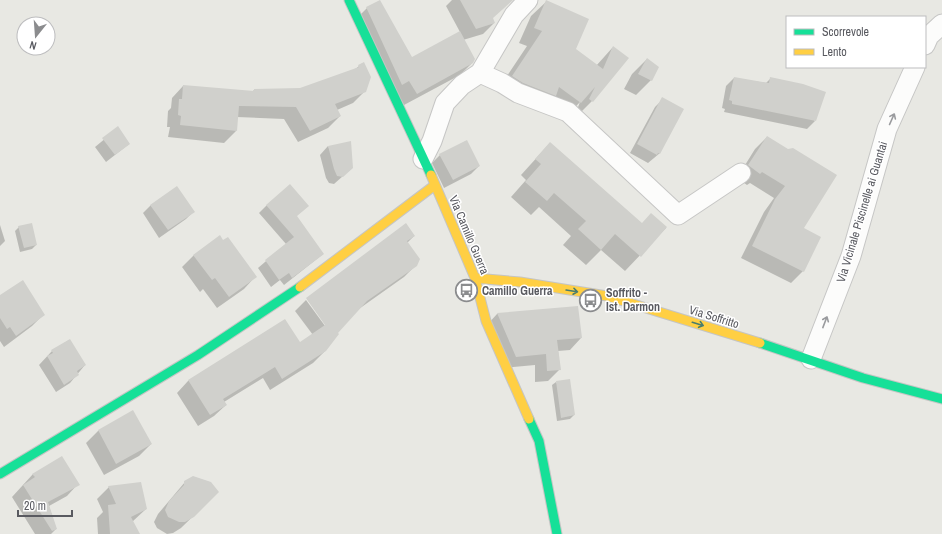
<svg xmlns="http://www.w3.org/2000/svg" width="942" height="534" viewBox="0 0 942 534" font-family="'Archivo Narrow',sans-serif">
<rect width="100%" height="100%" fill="#e8e8e3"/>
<path fill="#0003" d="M452 0H511L492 18 494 23 483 34 463 40 472 63 460 75 404 105 355 20 367 8 412 59 460 32 446 6Z
M547 1 575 49 596 66 613 47 592 101 577 116 575 115 580 102 565 118 508 98 497 91 527 46 519 43 531 16Z
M647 59 651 80 636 95 624 89 632 74Z
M363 63 365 91 353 103 337 110 340 116 328 128 298 142 284 119 237 117 236 131 224 143 168 137 170 127H167L168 111 171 108 172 98 183 86 252 92 254 90 300 89 354 70Z
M734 78 766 83 770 79 815 121 807 129 724 112 725 109 722 108 726 86Z
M663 99 660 153 648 163 630 153 655 107Z
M118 128 129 144 106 162 95 147Z
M767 137 788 150 803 229V271L791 283 741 258 764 212 774 198 750 183 747 185 737 178 755 149Z
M466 141 479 166 471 174 444 188 432 163 440 155Z
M550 143 642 224 666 228 625 271 601 250 586 265 563 245 571 236 539 207 531 215 511 197 526 180 521 175Z
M328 146 343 176 334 184 329 183 326 178 320 155Z
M151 205 194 211 186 219 159 238 143 213Z
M267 205 296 216 323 254 284 285 280 280 271 287 258 268 286 244 259 213Z
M406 224 414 236 407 243 416 265 404 277 356 311 336 333 325 351 313 363 270 390 263 378 224 402 226 405 214 416 198 426 177 393 188 381 285 320 300 344 313 335 295 311 306 300 328 330 329 329 307 299Z
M0 225 5 241 0 246Z
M19 227 36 245 32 249 20 252 15 231Z
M194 255 255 277 244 289 217 308 203 289 200 292 182 267Z
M0 296 44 314 32 326 4 347 0 341Z
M577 307 581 338 570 350 558 351 560 369 548 381 535 382V365L504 368 486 326 497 314Z
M69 340 85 365 70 383 56 392 39 365 52 351Z
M556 382 574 415 570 419 557 421 552 385Z
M133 412 151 444 139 456 104 475 86 443 98 431Z
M33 474 78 484 67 496 49 506 56 529 51 534H35L12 497Z
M185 482 218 492 181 528 173 533 167 534 157 528 154 522 158 514Z
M109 487 146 509 132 522 139 534H98L97 518 103 512 97 499Z"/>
<path fill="#d0d0cc" d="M380 0 412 57 460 31 475 59 473 63 417 94 409 81 402 85 366 7Z
M460 0H513L493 18 495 23 476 29Z
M546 0 589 19 576 49 603 69 613 46 629 58 593 102 589 99 595 87 581 103 559 87 556 96 523 83 512 76 542 31 534 28Z
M647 58 659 67 652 81 638 74Z
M364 62 371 77 366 92 335 104 341 116 310 131 296 107 239 106 237 131 180 125 181 116 178 115 179 99H182L183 85 254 91V89L300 88 359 67 358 65Z
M734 77 769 83 770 77 803 84 826 92 816 121 732 104V101L729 100Z
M662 97 684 109 660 154 658 153 657 155 637 144Z
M118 126 130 144 115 155 102 138Z
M767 136 788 149 793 148 837 175 804 228 821 237 804 272 752 246 775 199 785 186 762 172 760 174 748 165Z
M467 140 480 166 453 180 439 154Z
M351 141 353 168 343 177 337 176 334 169 328 146Z
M550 142 642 223 651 213 667 227 641 257 615 234 601 250 578 229 586 221 554 193 547 201 525 182 541 164 535 159Z
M290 184 309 206 297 216 324 254 292 278 289 273 279 280 265 260 294 237 266 205Z
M177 186 195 212 168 230 150 205Z
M32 223 37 245 24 248 18 226Z
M406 223 415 236 407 241 420 259 417 266 367 301 338 333 339 334 326 351 282 379 275 367 223 399 227 405 210 415 188 380 285 319 300 342 325 325 306 298Z
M220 235 223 240 228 237 257 277 229 297 215 278 212 280 193 255Z
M23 280 45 315 16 336 10 327 7 329 0 318V295Z
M578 306 582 338 557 340 561 370 547 371 546 354 516 357 497 313Z
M70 339 86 365 77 371 79 375 64 385 47 356 53 353 51 350Z
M570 379 575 415 561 418 556 381Z
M133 410 152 444 116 464 98 430Z
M62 456 80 485 48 502 57 529 52 531 23 485 35 477 32 474Z
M193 476 211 482 219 492 194 517 185 522H179L168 517 165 510 169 501 184 485V481Z
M141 482 147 509 131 517 140 534H110L108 505 116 504 108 486Z"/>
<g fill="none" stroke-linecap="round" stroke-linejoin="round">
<defs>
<path id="street" d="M925 45 929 36 942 24
M480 73 502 83 518 93 568 112 678 215 741 173
M423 159 432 141 445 103 462 85 480 73 514 15 528 0
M811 359 851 256 887 129 915 67"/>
<path id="fast" d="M349 0 431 175
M760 343 863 378 942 399
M529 419 539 441 557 534
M0 474 198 355 300 287"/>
<path id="slow" d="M431 175 475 278 486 321 529 419
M475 278 520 282 607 296 760 343
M300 287 435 185"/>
</defs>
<use href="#street" stroke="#c6c6c5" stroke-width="21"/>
<use href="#fast" stroke="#c5c5c4" stroke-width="11"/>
<use href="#slow" stroke="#c5c5c4" stroke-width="11"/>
<use href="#street" stroke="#fcfcfb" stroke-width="19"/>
<use href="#fast" stroke="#16e098" stroke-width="9"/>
<use href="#slow" stroke="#ffcf43" stroke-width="9"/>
</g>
<defs><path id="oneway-shaft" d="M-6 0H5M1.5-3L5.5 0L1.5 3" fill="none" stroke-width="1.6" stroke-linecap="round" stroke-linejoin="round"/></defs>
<g stroke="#9a9b9e">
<use href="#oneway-shaft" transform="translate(892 119) rotate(-66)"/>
<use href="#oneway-shaft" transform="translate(825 322) rotate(-69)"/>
</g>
<g stroke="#487c6e">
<use href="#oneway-shaft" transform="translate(572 291) rotate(9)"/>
<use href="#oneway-shaft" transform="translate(698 324) rotate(17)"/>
</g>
<defs>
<symbol id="bus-ring" viewBox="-11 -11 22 22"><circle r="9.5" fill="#fff" stroke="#8b8c8e" stroke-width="1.5"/><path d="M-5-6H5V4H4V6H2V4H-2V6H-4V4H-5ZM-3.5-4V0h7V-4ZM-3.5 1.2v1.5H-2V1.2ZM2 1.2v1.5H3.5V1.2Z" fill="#8b8c8e"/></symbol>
</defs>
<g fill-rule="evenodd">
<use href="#bus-ring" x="454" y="278" width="25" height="25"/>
<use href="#bus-ring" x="578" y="288" width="25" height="25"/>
</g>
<g text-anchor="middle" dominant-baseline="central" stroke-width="3" stroke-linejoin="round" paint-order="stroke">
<g font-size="12" fill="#595a60" stroke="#fff">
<text transform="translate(862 212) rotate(-73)">Via Vicinale Piscinelle ai Guantai</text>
<text transform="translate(469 235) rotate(67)">Via Camillo Guerra</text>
<text transform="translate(714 317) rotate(17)">Via Soffritto</text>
</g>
<g font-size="12" font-weight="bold" fill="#595a60" stroke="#fff" text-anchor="start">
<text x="482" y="291">Camillo Guerra</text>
<text x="606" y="293">Soffrito -<tspan x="606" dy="14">Ist. Darmon</tspan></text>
</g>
</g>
<rect x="786" y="16" width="140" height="52" fill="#ffffff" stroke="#bdbdbf"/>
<rect x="794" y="29" width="20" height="6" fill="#16e098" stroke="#bdbdbf"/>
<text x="822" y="36" font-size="12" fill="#595a60">Scorrevole</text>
<rect x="794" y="49" width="20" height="6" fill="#ffcf43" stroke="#bdbdbf"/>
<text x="822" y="56" font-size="12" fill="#595a60">Lento</text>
<g transform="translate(36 36) rotate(197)"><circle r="19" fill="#ffffff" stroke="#bdbdbf"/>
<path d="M0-3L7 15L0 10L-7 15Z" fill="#8b8c8e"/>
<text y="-6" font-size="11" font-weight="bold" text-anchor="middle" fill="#595a60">N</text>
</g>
<path d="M18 510v6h54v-6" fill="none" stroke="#595a60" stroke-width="2"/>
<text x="24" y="510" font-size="12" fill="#595a60" stroke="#ffffff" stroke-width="3" paint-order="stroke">20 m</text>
</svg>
